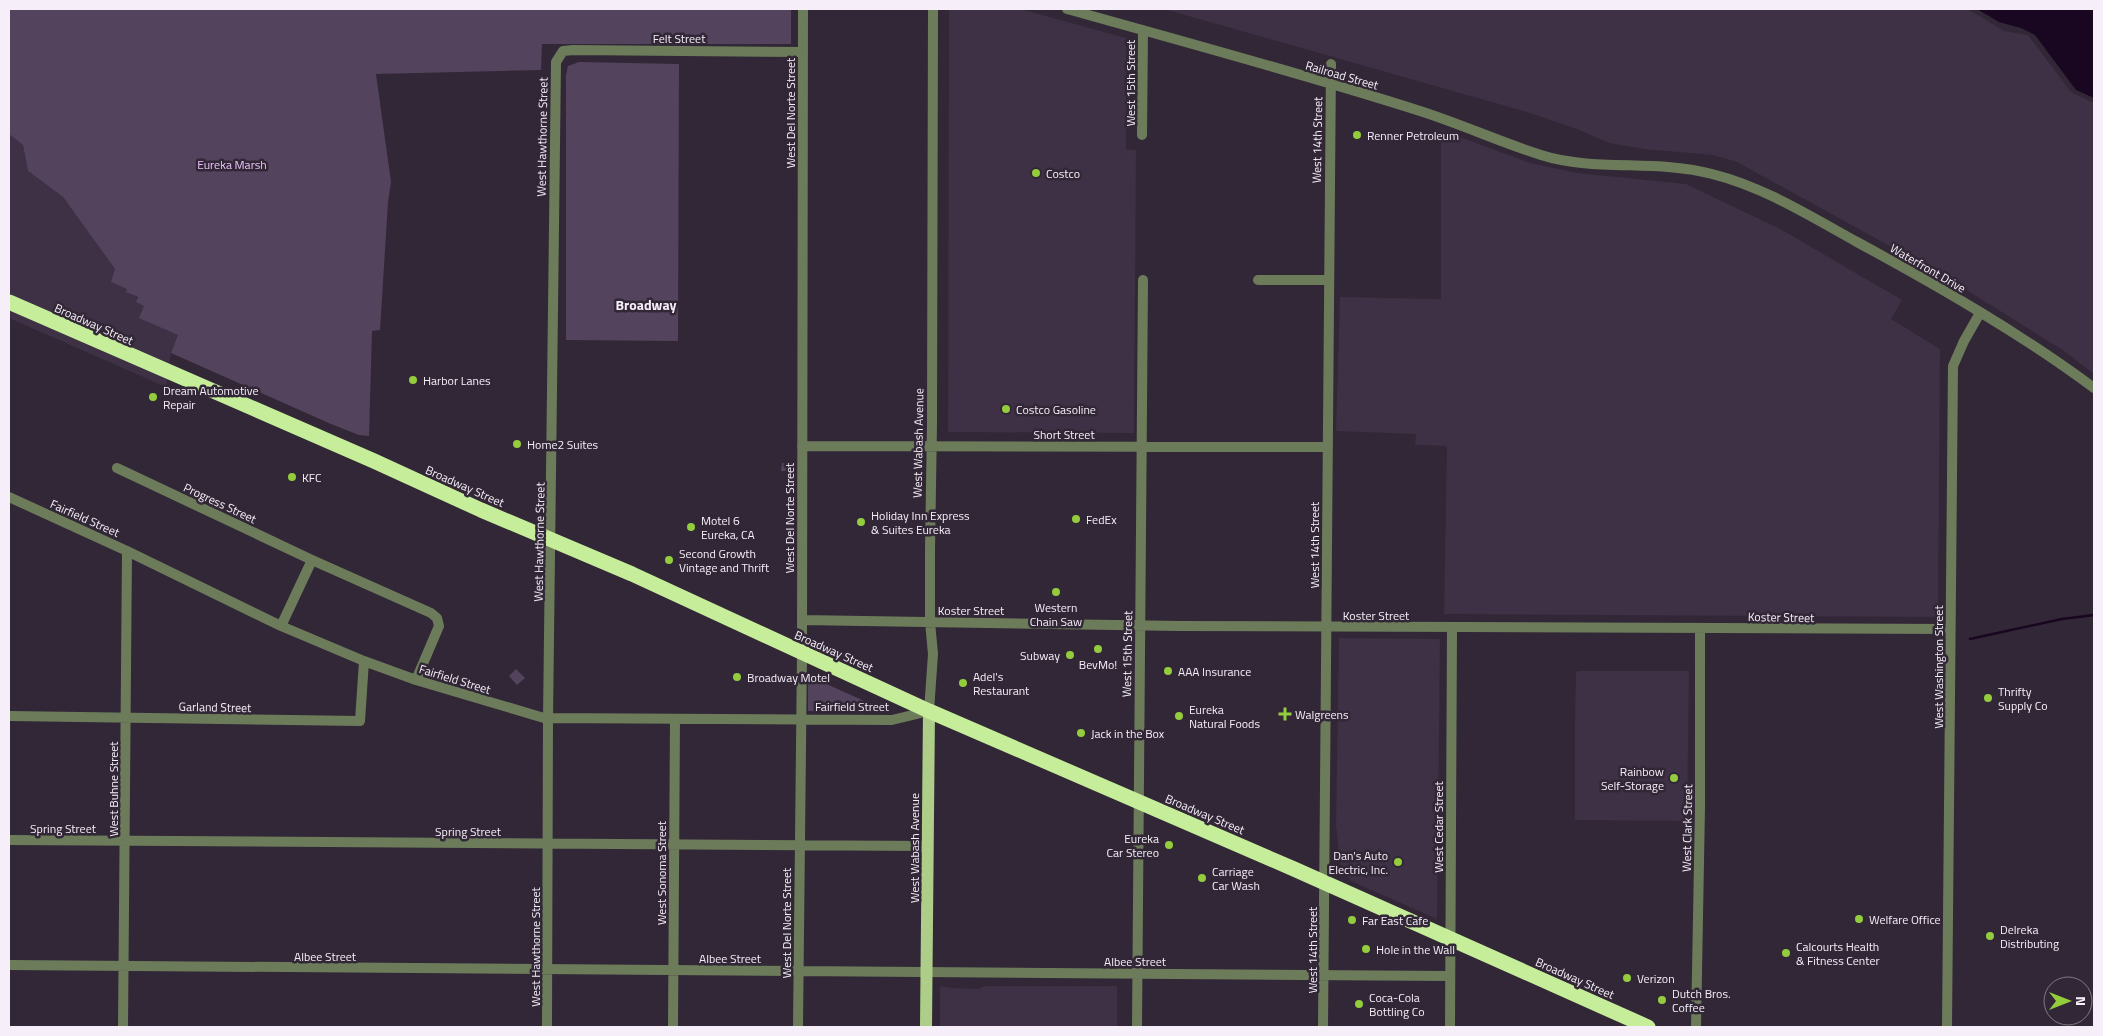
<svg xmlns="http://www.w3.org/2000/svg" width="2103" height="1036" viewBox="0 0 2103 1036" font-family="'Titillium Web',sans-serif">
<rect width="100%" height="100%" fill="#322736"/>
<path fill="#3e3045" d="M949 9H1020L1126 38V149L1136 150 1134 433 948 432Z
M1164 9H1970L2029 33 2094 101V374L2064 351 1946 277 1737 162 1713 155 1644 149 1609 143 1577 129 1530 113Z
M1441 130 1530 163 1577 173 1686 184 1782 230 1902 300 1891 319 1940 349 1938 615 1934 617 1444 614 1447 446 1415 445 1416 434 1336 431 1340 297 1441 299Z
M9 134 23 145 28 171 63 197 115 269 127 289 179 335 171 353 166 387 9 318Z
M1339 638 1440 639 1437 919 1351 881 1341 869 1336 825Z
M1578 671H1689L1687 821 1575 820V720L1576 673Z
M940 986 951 988 979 989 984 986H1117V1027H940Z"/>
<path fill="#54435c" d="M9 9H791V44H542L541 70 376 74 391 182 388 202 380 330 372 331 369 436 359 435 331 424 171 353 178 335 139 318 144 306 136 302 138 297 126 292 127 289 111 282 115 269 63 197 28 171 23 145 9 134Z
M579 62 679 64 678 341 566 340V75L568 66Z
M782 463H791L790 493H789V471H781Z
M516 669 525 678 517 685 509 676Z
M813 678 880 708V713L808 711V682Z"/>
<path fill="#190621" d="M1970 9H2094V101L2073 92 2029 33 2005 29Z"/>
<path fill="#322736" d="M1968 9H1977L1999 22 2021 28 2035 35 2076 90 2094 98V103L2071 92 2028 35 2004 31Z"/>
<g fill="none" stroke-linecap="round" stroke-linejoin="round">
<path stroke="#190621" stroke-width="2.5" d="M1970 639 2062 619 2094 615"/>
<path stroke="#6c7c5b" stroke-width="10" d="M1067 9C1185 42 1304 74 1420 111 1461 124 1500 142 1541 155 1594 172 1656 159 1712 174 1764 187 1810 216 1857 242 1938 286 2020 333 2094 388
M1142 135 1143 30
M1258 280H1328
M802 446 1327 447
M117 468 312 560 431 613 437 618 439 626 416 680
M9 497 127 551 281 626 364 661 416 680 544 718 892 720 929 711 933 654 930 622V550L932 424 933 9
M802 620 1180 626 1950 629
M281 626 312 560
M9 716 360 721 364 661
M9 840 928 846
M9 965 1450 976
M123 1027 127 551
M547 1027 548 719 556 62 563 51 573 50 803 52
M673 1027 675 719
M798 1027 802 653 803 9
M1137 1027 1143 280
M1323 1027 1331 64
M1450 1027 1452 627
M1696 1027 1700 807V628
M1947 1027 1953 366 1964 341 1980 313"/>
<path stroke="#adcd88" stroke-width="12" d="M926 1027 929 711"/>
<path stroke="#c6ed99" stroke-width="15" d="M9 302 374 461 481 510 632 574 929 711 1294 869 1648 1027"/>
</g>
<g fill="#93cc3d" stroke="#322736" stroke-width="2">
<circle cx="1357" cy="135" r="5"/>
<circle cx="1036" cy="173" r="5"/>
<circle cx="413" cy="380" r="5"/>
<circle cx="153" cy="397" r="5"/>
<circle cx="1006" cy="409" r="5"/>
<circle cx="517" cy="444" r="5"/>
<circle cx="292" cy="477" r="5"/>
<circle cx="1076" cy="519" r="5"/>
<circle cx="861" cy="522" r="5"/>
<circle cx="691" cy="527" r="5"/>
<circle cx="669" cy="560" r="5"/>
<circle cx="1056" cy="592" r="5"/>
<circle cx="1098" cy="649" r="5"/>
<circle cx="1070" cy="655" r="5"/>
<circle cx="1168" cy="671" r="5"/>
<circle cx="737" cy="677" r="5"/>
<circle cx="963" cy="683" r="5"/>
<circle cx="1988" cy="698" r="5"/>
<path d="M1282.5 706.5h5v5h5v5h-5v5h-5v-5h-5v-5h5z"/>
<circle cx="1179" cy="716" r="5"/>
<circle cx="1081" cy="733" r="5"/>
<circle cx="1674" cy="778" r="5"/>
<circle cx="1169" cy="845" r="5"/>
<circle cx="1398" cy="862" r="5"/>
<circle cx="1202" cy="878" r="5"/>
<circle cx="1859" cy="919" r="5"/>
<circle cx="1352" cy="920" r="5"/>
<circle cx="1990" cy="936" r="5"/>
<circle cx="1366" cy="949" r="5"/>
<circle cx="1786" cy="953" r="5"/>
<circle cx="1627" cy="978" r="5"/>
<circle cx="1662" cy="1000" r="5"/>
<circle cx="1359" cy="1004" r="5"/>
</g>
<g text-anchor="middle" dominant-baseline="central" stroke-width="5" stroke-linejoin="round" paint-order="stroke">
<g font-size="12" fill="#f6eff9" stroke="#322736">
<text x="679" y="38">Felt Street</text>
<text transform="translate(1342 75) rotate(16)">Railroad Street</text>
<text transform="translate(1130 83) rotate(-90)">West 15th Street</text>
<text transform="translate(790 113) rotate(-90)">West Del Norte Street</text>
<text transform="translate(542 137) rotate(-89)">West Hawthorne Street</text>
<text transform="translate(1317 140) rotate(-89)">West 14th Street</text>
<text transform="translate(1928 268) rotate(30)">Waterfront Drive</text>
<text transform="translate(94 324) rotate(24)">Broadway Street</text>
<text x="1064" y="434">Short Street</text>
<text transform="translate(918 443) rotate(-89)">West Wabash Avenue</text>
<text transform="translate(465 486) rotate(24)">Broadway Street</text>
<text transform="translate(220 503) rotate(25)">Progress Street</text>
<text transform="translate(85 518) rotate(24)">Fairfield Street</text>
<text transform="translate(789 518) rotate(-90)">West Del Norte Street</text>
<text transform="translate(539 542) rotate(-89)">West Hawthorne Street</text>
<text transform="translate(1314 545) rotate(-90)">West 14th Street</text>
<text x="971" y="610">Koster Street</text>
<text x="1376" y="615">Koster Street</text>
<text transform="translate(1781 617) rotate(1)">Koster Street</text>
<text transform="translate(834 651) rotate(24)">Broadway Street</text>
<text transform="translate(1127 654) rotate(-89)">West 15th Street</text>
<text transform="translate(1938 667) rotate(-90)">West Washington Street</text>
<text transform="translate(455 679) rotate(17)">Fairfield Street</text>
<text x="852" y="706">Fairfield Street</text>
<text transform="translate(215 707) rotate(1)">Garland Street</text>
<text transform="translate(113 789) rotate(-90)">West Buhne Street</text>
<text transform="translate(1205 814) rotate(23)">Broadway Street</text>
<text transform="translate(1438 827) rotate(-90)">West Cedar Street</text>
<text x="63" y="828">Spring Street</text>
<text transform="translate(1687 828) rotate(-89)">West Clark Street</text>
<text x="468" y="831">Spring Street</text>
<text transform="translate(914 848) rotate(-90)">West Wabash Avenue</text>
<text transform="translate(661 873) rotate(-90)">West Sonoma Street</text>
<text transform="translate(786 923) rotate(-90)">West Del Norte Street</text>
<text transform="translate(535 947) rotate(-90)">West Hawthorne Street</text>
<text transform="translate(1312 950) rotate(-90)">West 14th Street</text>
<text x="325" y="956">Albee Street</text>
<text x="730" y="958">Albee Street</text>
<text x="1135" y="961">Albee Street</text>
<text transform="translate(1575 978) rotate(24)">Broadway Street</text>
</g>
<g font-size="12" fill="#f6eff9" stroke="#322736" text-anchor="start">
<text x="1367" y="135">Renner Petroleum</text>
<text x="1046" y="173">Costco</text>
<text x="423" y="380">Harbor Lanes</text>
<text x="163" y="390">Dream Automotive<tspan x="163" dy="14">Repair</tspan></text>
<text x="1016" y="409">Costco Gasoline</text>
<text x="527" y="444">Home2 Suites</text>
<text x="302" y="477">KFC</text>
<text x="871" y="515">Holiday Inn Express<tspan x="871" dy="14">&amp; Suites Eureka</tspan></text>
<text x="1086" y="519">FedEx</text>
<text x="701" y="520">Motel 6<tspan x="701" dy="14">Eureka, CA</tspan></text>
<text x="679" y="553">Second Growth<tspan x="679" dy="14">Vintage and Thrift</tspan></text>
<text x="1056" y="607" text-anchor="middle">Western<tspan x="1056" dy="14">Chain Saw</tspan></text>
<text x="1060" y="655" text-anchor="end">Subway</text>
<text x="1098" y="664" text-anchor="middle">BevMo!</text>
<text x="1178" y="671">AAA Insurance</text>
<text x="973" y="676">Adel's<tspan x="973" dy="14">Restaurant</tspan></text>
<text x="747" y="677">Broadway Motel</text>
<text x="1998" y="691">Thrifty<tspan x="1998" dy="14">Supply Co</tspan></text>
<text x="1189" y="709">Eureka<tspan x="1189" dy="14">Natural Foods</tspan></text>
<text x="1295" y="714">Walgreens</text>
<text x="1091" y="733">Jack in the Box</text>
<text x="1664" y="771" text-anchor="end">Rainbow<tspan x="1664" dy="14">Self-Storage</tspan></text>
<text x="1159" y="838" text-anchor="end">Eureka<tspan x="1159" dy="14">Car Stereo</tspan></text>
<text x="1388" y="855" text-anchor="end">Dan's Auto<tspan x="1388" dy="14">Electric, Inc.</tspan></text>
<text x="1212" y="871">Carriage<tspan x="1212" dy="14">Car Wash</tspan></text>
<text x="1869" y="919">Welfare Office</text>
<text x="1362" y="920">Far East Cafe</text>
<text x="2000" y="929">Delreka<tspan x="2000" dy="14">Distributing</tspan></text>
<text x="1796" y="946">Calcourts Health<tspan x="1796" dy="14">&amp; Fitness Center</tspan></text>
<text x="1376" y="949">Hole in the Wall</text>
<text x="1637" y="978">Verizon</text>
<text x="1672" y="993">Dutch Bros.<tspan x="1672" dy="14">Coffee</tspan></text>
<text x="1369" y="997">Coca-Cola<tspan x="1369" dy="14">Bottling Co</tspan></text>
</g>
<g font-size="12" fill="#e9c1fa" stroke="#322736">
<text x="232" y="164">Eureka Marsh</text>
</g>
<g font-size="14" font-weight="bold" fill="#f6eff9" stroke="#322736">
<text x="646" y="304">Broadway</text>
</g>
</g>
<rect width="2103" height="1036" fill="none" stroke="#f6eff9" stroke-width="20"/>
<g transform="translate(2068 1001) rotate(90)"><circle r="24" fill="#322736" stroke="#807784"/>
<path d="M0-4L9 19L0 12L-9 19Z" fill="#93cc3d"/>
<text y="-8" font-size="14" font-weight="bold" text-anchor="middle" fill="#f6eff9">N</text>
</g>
</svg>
